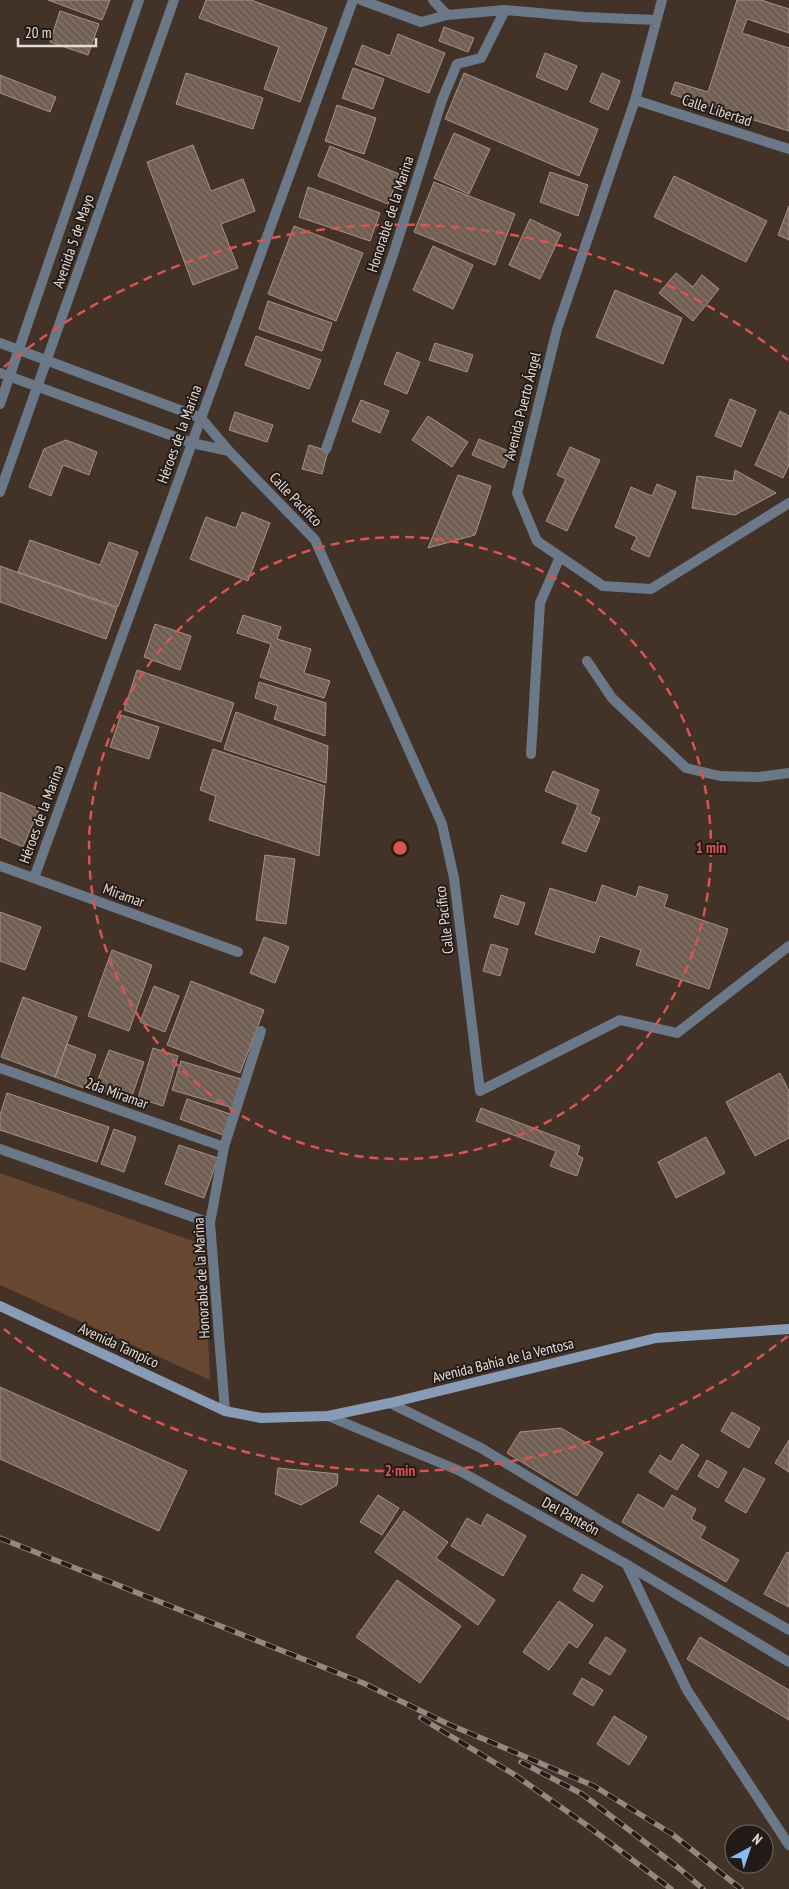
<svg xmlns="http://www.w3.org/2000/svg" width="789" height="1889" viewBox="0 0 789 1889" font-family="'PT Sans Narrow',sans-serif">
<defs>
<pattern id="building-back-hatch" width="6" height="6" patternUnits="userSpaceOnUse" patternTransform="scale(1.25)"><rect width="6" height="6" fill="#705e53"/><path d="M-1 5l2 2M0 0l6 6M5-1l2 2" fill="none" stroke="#84746b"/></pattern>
</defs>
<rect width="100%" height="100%" fill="#423228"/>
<path fill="#6a4731" d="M0 1173 204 1245 210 1380 0 1285Z"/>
<path fill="url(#building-back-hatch)" stroke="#a69286" d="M48 0H110L102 20Z
M206 0H251L327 28 300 102 264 89 279 47 199 18Z
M737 0H761L789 9V33L747 19 742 33 789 48V131L671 94 675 82 708 92Z
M60 11 99 24 88 55 50 42Z
M444 27 474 38 468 52 439 41Z
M398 34 445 53 429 93 355 64 362 45 390 56Z
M545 53 577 66 567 90 536 77Z
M353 68 384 79 373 109 342 98Z
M186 73 263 98 253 129 176 104Z
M464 73 598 129 579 176 445 119Z
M602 73 620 81 608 110 590 102Z
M0 75 56 97 50 112 0 93Z
M337 105 376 118 364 154 325 141Z
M454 133 490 149 469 194 434 178Z
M193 145 211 191 243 179 255 211 221 224 238 268 193 285 147 162Z
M330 146 399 174 388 204 318 176Z
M550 172 588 185 578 216 540 202Z
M674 176 767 221 746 262 654 217Z
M434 182 515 214 495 265 414 232Z
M308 187 380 213 370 241 299 217Z
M789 206V240L778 235Z
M530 219 561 234 540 279 509 265Z
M294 226 363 253 336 321 268 294Z
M433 246 473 265 453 309 413 290Z
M676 273 693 287 702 275 719 289 693 321 659 293Z
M615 290 682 318 663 364 596 337Z
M268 301 332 323 322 351 259 329Z
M256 336 321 360 309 389 245 365Z
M435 343 473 355 467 372 429 360Z
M397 352 420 362 407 394 384 384Z
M730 399 756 410 741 447 715 436Z
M361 400 389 411 380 433 352 421Z
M780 411 789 416V465L783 478 755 465Z
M235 412 273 425 267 442 229 430Z
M428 416 468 442 452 467 412 440Z
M479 439 511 452 504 468 472 455Z
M66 440 97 452 89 475 63 465 51 496 29 487 44 449Z
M309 445 328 451 322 474 302 469Z
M570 447 600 460 567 531 546 521 566 479 557 475Z
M735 470 776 493 735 515 692 508 697 476 733 481Z
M458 475 491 486 475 535 428 548Z
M657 484 676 492 649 557 631 549 637 537 615 527 631 487 652 496Z
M242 512 270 523 248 581 190 559 206 517 236 528Z
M30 540 100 565 109 542 138 552 118 607 18 572Z
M0 566 117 608 106 639 0 602Z
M243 615 281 627 277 639 311 649 304 673 330 681 324 698 260 677 271 644 237 633Z
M155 624 191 636 180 670 144 657Z
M137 670 234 703 221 742 124 710Z
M259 682 326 703 325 736 274 719 278 706 255 698Z
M236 712 328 746 326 783 224 749Z
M121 715 159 727 149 759 110 747Z
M213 749 325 786 319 856 209 820 216 796 200 790Z
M553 771 599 790 590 814 600 818 586 852 562 843 578 805 545 791Z
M0 792 39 809 23 847 0 837Z
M265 855 295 859 286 924 256 920Z
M602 885 636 897 639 886 668 895 664 907 728 929 709 989 636 965 641 950 600 936 594 953 535 934 550 888 596 903Z
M501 895 525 903 518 925 494 917Z
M0 912 41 927 25 970 0 961Z
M264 937 289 947 275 983 250 973Z
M491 944 508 949 500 976 483 971Z
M112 950 152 965 129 1031 88 1016Z
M191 981 264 1010 240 1073 167 1045Z
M154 986 179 996 165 1032 140 1022Z
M23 997 77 1017 55 1077 1 1057Z
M67 1044 96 1055 84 1088 55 1077Z
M153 1048 178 1056 163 1106 138 1098Z
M109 1050 144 1062 130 1101 95 1088Z
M181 1061 241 1079 233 1108 172 1090Z
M780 1073 789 1091V1138L755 1156 726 1102Z
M7 1093 109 1127 97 1162 0 1130V1115Z
M187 1099 230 1114 223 1135 180 1119Z
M481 1108 580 1146 577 1155 583 1158 577 1176 550 1166 556 1151 476 1121Z
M114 1129 136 1137 124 1172 101 1164Z
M706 1137 725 1173 676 1198 658 1162Z
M179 1145 218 1158 204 1198 165 1184Z
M0 1387 187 1471 159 1531 0 1459Z
M732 1412 760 1428 749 1448 721 1431Z
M561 1428 603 1453 577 1496 507 1453 520 1432Z
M789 1440V1472L775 1463Z
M682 1444 699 1455 677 1490 649 1472 660 1455 671 1462Z
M707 1460 727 1472 718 1488 698 1476Z
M278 1468 338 1474 337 1485 301 1505 275 1494Z
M744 1468 765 1479 746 1513 725 1501Z
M638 1494 664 1509 672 1495 696 1509 691 1519 706 1527 700 1538 739 1560 726 1582 622 1522Z
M378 1495 399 1508 382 1535 360 1522Z
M404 1511 448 1542 436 1558 495 1600 478 1625 375 1552Z
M487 1514 526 1536 503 1576 451 1546 467 1518 481 1526Z
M787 1552 789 1553V1607L764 1594Z
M582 1574 603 1586 593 1602 573 1590Z
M397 1580 461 1626 420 1683 356 1637Z
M559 1601 593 1625 577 1648 569 1642 549 1670 523 1652Z
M606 1637 626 1650 610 1675 589 1663Z
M700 1637 789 1690V1720L687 1659Z
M582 1678 603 1690 593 1706 573 1694Z
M614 1716 647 1737 629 1765 597 1744Z"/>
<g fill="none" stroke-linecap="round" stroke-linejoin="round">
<path stroke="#6b7888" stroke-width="10" d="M531 754 540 603 560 557"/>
<path stroke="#6b7888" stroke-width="10" d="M361 0 421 22 447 15 505 10 584 17 655 20
M433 0 447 15
M662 0 635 100 557 329 517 493 537 541 603 586 651 589 789 503
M635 100 789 149
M0 343 201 418 229 451 315 540 442 824 454 878 480 1091 620 1020 677 1033 789 946
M0 373 192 443 229 451
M0 404 139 0
M326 449 394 252 442 100 457 64 481 58 505 10
M0 492 174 0
M587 661 612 698 686 768 720 776 759 777 789 773
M0 866 238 952
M34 878 353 0
M0 1068 224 1147
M0 1149 210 1223
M390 1403 481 1448 610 1526 789 1630
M225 1411 210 1223 224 1147 261 1031
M328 1416 460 1471 626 1564 789 1662
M627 1565 687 1690 789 1845"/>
<path stroke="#899cb7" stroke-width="10" d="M0 1306 225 1411 261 1418 328 1416 390 1403 656 1338 789 1329"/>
<defs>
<path id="rail" d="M0 1538 363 1683 448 1724 594 1786 672 1834 741 1889
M421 1718 515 1775 585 1824 671 1889
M521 1762 582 1794 680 1869 703 1889"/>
</defs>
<use href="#rail" stroke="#968880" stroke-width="5.5"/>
<use href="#rail" stroke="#231b17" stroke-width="4" stroke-dasharray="11" stroke-linecap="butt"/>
</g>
<g fill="none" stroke="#da5453" stroke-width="2.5" stroke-dasharray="9 6">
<circle cx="400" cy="848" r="311"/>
<path d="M788 1336A623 623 0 0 1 4 1329M4 367A623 623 0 0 1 788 360"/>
</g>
<g text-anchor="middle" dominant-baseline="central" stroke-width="4" stroke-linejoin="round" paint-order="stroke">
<g font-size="15" fill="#e5dad4" stroke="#231b17">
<text transform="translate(717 110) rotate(18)">Calle Libertad</text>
<text transform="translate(390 214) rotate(-72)">Honorable de la Marina</text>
<text transform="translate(73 241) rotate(-71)">Avenida 5 de Mayo</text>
<text transform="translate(522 406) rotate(-76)">Avenida Puerto Ángel</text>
<text transform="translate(179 434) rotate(-70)">Héroes de la Marina</text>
<text transform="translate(296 499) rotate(46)">Calle Pacífico</text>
<text transform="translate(41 814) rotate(-70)">Héroes de la Marina</text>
<text transform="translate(124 895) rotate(20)">Miramar</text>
<text transform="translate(444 920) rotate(-97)">Calle Pacífico</text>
<text transform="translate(117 1093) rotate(20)">2da Miramar</text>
<text transform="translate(201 1278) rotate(-93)">Honorable de la Marina</text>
<text transform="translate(119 1345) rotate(25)">Avenida Tampico</text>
<text transform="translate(503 1360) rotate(-14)">Avenida Bahía de la Ventosa</text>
<text transform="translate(571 1516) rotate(29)">Del Panteón</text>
</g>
</g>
<circle cx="400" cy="848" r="8" fill="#da5453" stroke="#231b17" stroke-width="2.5"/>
<g font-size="15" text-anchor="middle" font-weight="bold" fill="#da5453" stroke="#231b17" stroke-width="4" stroke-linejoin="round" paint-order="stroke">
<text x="711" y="853">1 min</text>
<text x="400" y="1476">2 min</text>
</g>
<g transform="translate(749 1849) rotate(40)"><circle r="24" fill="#231b17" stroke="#716763"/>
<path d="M0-4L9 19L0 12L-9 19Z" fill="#88bafc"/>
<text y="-8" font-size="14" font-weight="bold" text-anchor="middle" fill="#e5dad4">N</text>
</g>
<path d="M18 38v8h78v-8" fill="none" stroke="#e5dad4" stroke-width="2.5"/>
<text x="25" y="38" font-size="15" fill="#e5dad4" stroke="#231b17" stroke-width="4" paint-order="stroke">20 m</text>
</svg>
